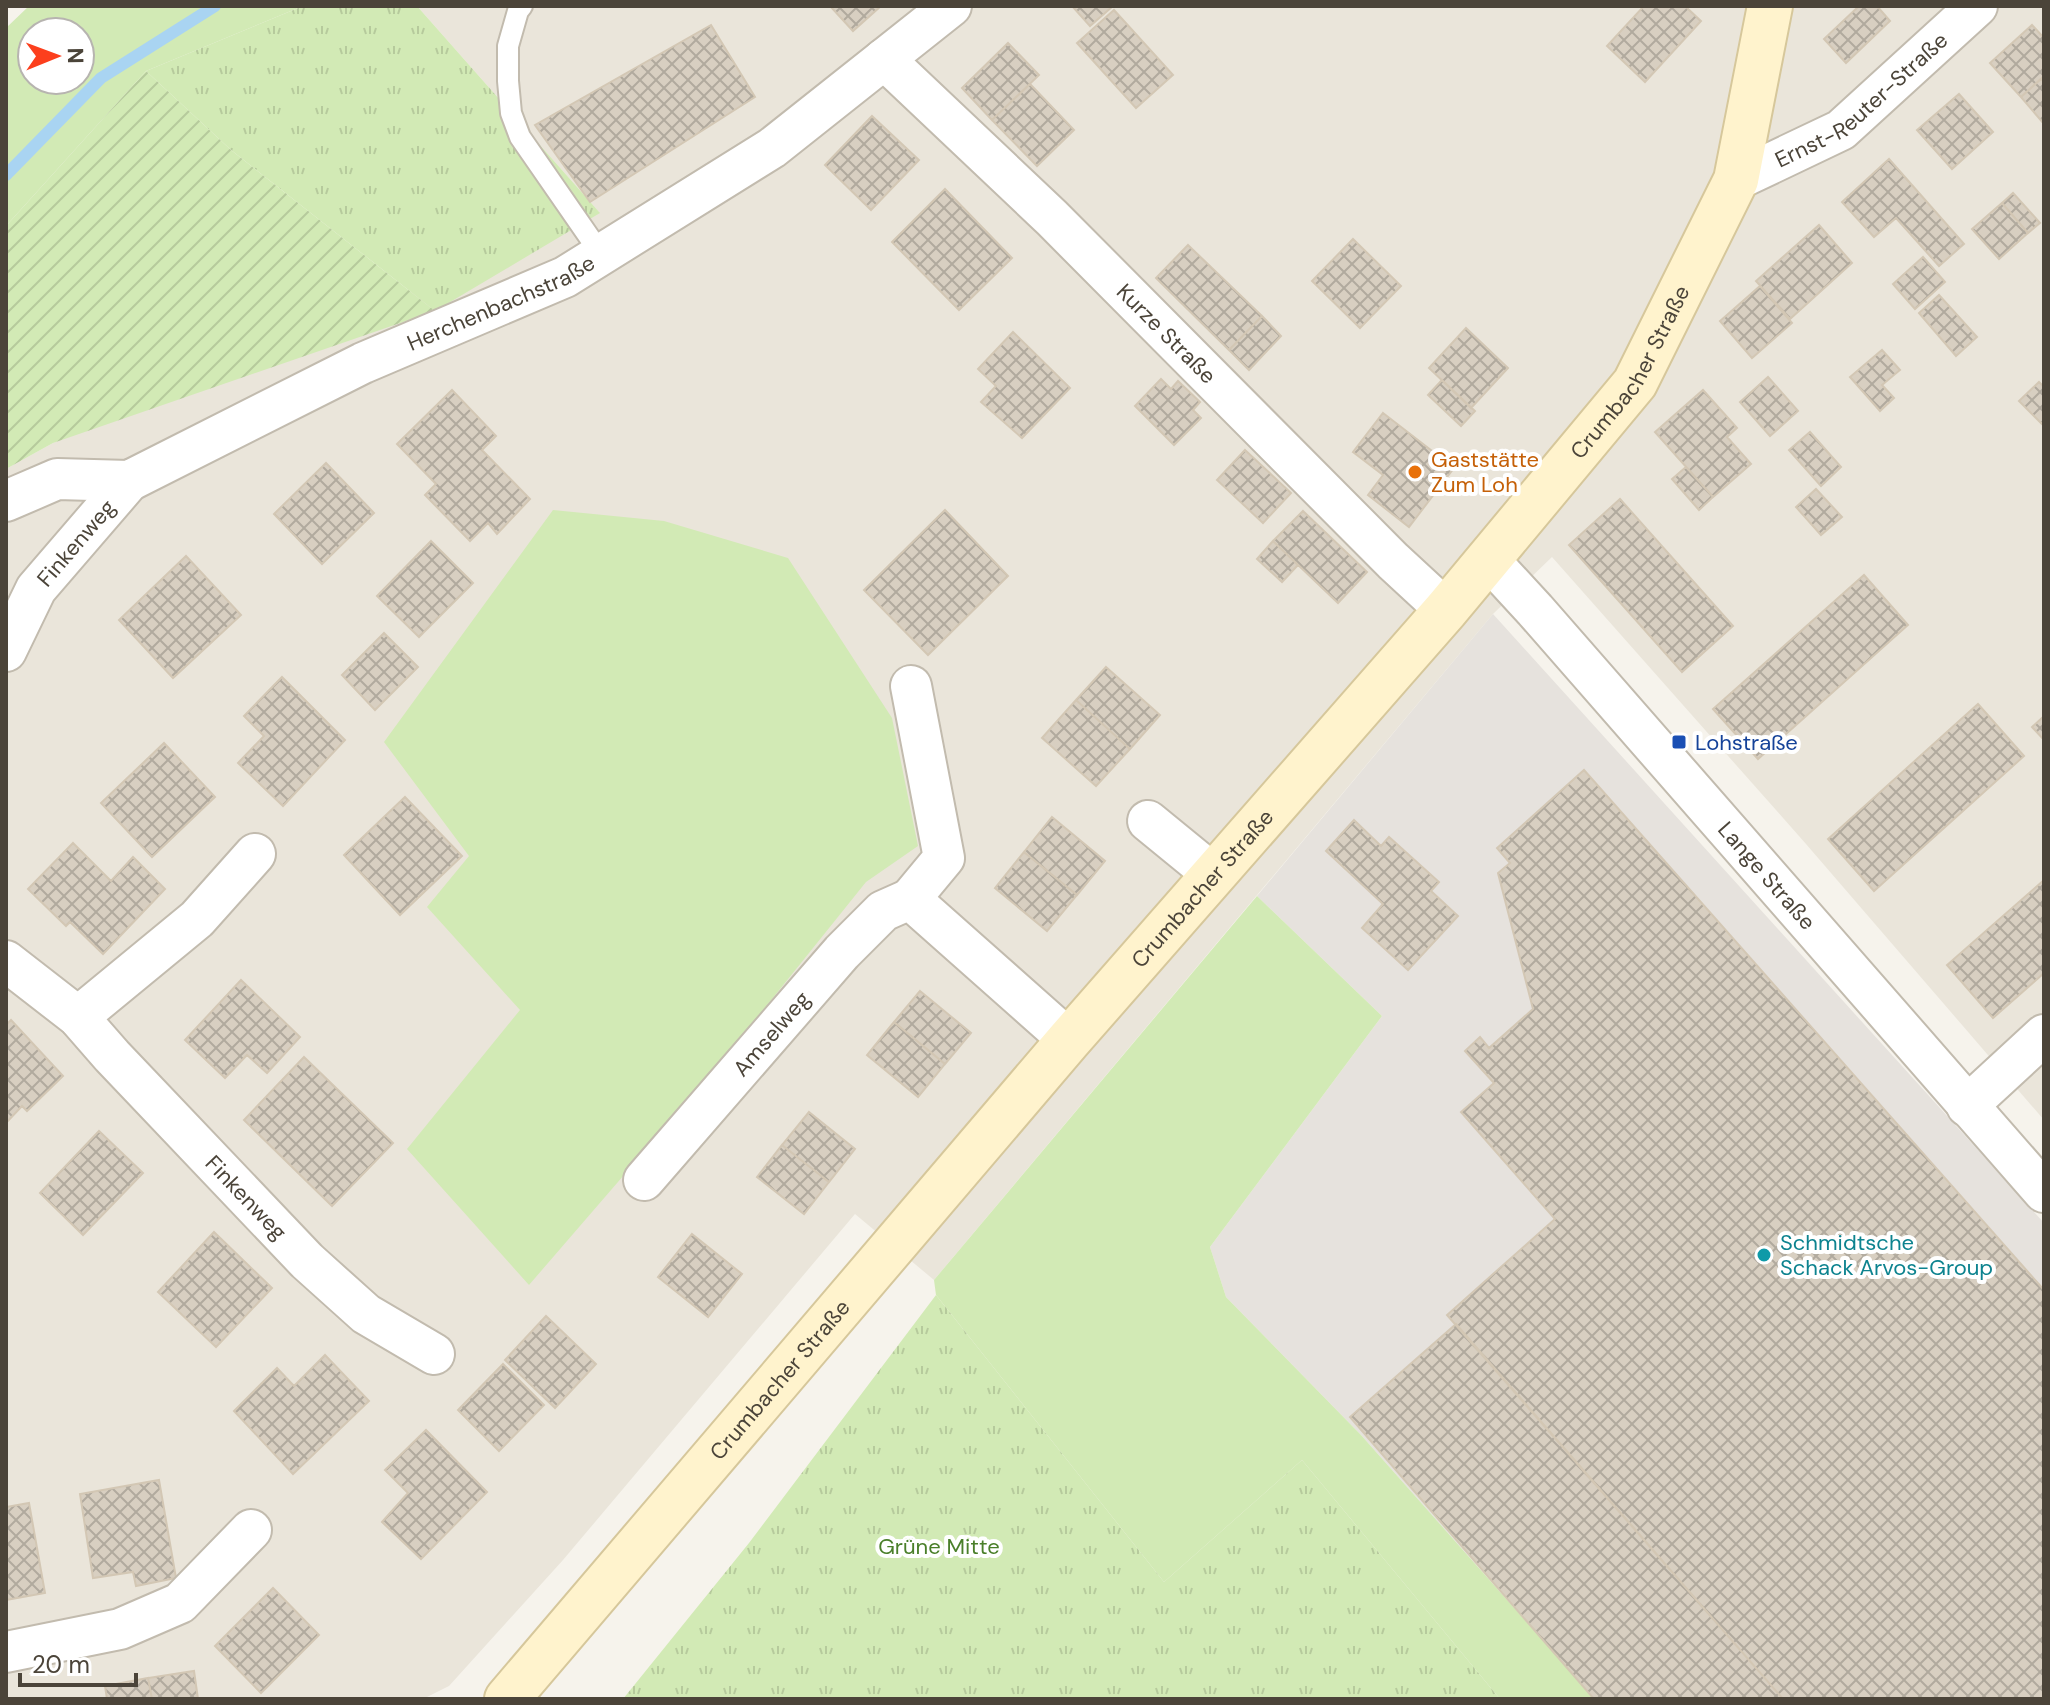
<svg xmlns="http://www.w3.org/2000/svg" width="2050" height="1705" viewBox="0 0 2050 1705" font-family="'DM Sans',sans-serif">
<defs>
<pattern id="park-tufts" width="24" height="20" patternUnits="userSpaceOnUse" patternTransform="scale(2)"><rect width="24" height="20" fill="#d2eab5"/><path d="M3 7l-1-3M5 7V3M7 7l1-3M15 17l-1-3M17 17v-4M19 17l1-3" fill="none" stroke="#b6ca9c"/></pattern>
<pattern id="garden-furrows" width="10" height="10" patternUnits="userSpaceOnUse" patternTransform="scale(2)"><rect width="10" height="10" fill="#d2eab5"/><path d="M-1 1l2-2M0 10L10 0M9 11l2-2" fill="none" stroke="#b6ca9c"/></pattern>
<pattern id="building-cross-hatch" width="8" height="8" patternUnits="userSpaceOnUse" patternTransform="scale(2)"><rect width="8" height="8" fill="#d8cfc1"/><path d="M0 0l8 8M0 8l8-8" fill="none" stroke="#b1aa9e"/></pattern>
</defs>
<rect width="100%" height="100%" fill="#f6f3ec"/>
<path fill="#eae5da" d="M417 6H2044V1120L1806 844 1552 557 1493 614 934 1280 855 1214 563 1560 449 1686 423 1699H6V469L53 443 599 212Z"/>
<path fill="#e6e2dd" d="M1493 614 2044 1223V1699H1595L1361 1435 1226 1297 1210 1247 1382 1016 1257 896Z"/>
<path fill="#d2eab5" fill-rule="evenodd" d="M29 6H303L146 71 6 226V28ZM32 32H80V80H32Z
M553 510 664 521 788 558 892 718 918 846 866 882 719 1065 529 1285 407 1149 520 1010 427 907 469 856 384 742Z
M1257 896 1382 1016 1210 1247 1226 1297 1361 1435 1595 1699H1500L1302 1460 1164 1582 936 1295 934 1280Z"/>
<path fill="url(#park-tufts)" d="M303 6H417L600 213 435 311 231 150 146 71Z
M936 1295 1164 1582 1302 1460 1500 1699H623L749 1543Z"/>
<path fill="url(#garden-furrows)" d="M146 71 231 150 435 311 53 443 6 469V226Z"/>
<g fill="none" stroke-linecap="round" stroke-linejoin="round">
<path stroke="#a9d4f2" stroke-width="12" d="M6 175 101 78 215 6"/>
</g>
<path fill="url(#building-cross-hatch)" stroke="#d3c7b4" stroke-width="2" d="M830 6H881L853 31Z
M1072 6H1113L1090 26Z
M1644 6H1685L1701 21 1645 82 1607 46Z
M1859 6H1877L1890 21 1846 63 1824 39Z
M1114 10 1173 75 1136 108 1077 43Z
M711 25 755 97 590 202 535 125Z
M2032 25 2044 38V76L2021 97 1990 63Z
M1008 43 1039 75 992 120 962 88Z
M2041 79 2044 82V124L2021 97Z
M1030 84 1074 130 1037 166 992 120Z
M1959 94 1993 132 1952 169 1917 130Z
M872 116 919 160 871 210 825 165Z
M1889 159 1964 244 1939 266 1896 218 1874 237 1842 202Z
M945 189 1012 258 959 310 892 242Z
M2013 193 2040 223 2028 233 2002 203Z
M2002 203 2028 233 1999 259 1972 229Z
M1819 225 1852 263 1790 319 1756 281Z
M1353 239 1401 286 1360 328 1312 281Z
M1188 245 1262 316 1229 350 1156 278Z
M1923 257 1945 282 1915 309 1893 284Z
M1760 286 1792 323 1752 358 1720 321Z
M1939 295 1977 337 1956 356 1919 313Z
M1262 316 1281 336 1249 370 1229 350Z
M1466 328 1508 368 1471 408 1429 368Z
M1013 332 1070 388 1022 438 981 402 996 386 978 369Z
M1882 350 1900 370 1882 385 1894 398 1880 411 1850 377Z
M1768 377 1798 411 1770 436 1740 402Z
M1161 379 1171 389 1178 381 1200 402 1193 410 1201 418 1174 445 1135 406Z
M1442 380 1475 411 1461 426 1428 395Z
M2039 382 2044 387V422L2042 424 2019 401Z
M452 390 496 436 482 450 530 499 497 534 488 523 470 541 425 495 436 484 397 444Z
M1703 390 1737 428 1727 437 1751 464 1713 497 1655 432Z
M1383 413 1454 468 1409 527 1368 495 1383 475 1353 452Z
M1810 432 1841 467 1821 486 1789 450Z
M1245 450 1291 493 1263 523 1217 480Z
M326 463 374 513 322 564 274 514Z
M1686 467 1713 497 1699 510 1672 479Z
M1816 489 1842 517 1821 535 1796 507Z
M1620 499 1733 626 1682 672 1569 545Z
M945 510 1008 576 928 655 864 590Z
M1303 511 1367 572 1338 603 1273 541Z
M431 541 473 583 419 637 377 596Z
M1273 541 1298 565 1282 582 1257 559Z
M186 556 241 615 173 678 119 620Z
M1864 575 1908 625 1758 759 1713 709Z
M384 633 418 667 375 710 342 675Z
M1106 667 1160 715 1130 749 1076 700Z
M282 677 345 740 283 806 238 763 264 736 244 716Z
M1076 700 1130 749 1096 786 1042 738Z
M1978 704 2024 756 1874 891 1828 839Z
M2044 716V740L2032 727Z
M164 743 215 797 152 857 101 803Z
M1584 770 2044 1290V1699H1783L1447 1315 1555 1219 1461 1112 1494 1083 1465 1051 1480 1037 1489 1048 1533 1009 1498 873 1510 863 1497 848Z
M405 797 462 856 400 915 344 855Z
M1052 817 1105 861 1077 895 1024 852Z
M1354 820 1381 846 1389 837 1439 882 1431 891 1458 916 1408 970 1362 928 1383 904 1326 851Z
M73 843 111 881 133 857 165 889 103 954 70 922 66 926 28 889Z
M1024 852 1077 895 1047 931 995 888Z
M2044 880V973L1993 1018 1947 965Z
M241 980 300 1037 267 1073 247 1055 225 1078 185 1040Z
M920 991 971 1033 945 1064 894 1022Z
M11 1020 63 1076 27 1111 22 1106 6 1123V1025Z
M894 1022 945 1064 918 1097 867 1055Z
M304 1057 393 1143 332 1206 244 1120Z
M809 1112 855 1149 829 1182 782 1145Z
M99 1131 143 1173 83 1235 40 1193Z
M782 1145 829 1182 804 1214 757 1177Z
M214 1232 272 1288 216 1347 158 1292Z
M692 1234 742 1274 708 1317 658 1277Z
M546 1316 596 1364 555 1408 505 1360Z
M1456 1324 1783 1699H1594L1350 1417Z
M325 1355 369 1401 293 1474 234 1411 277 1368 294 1386Z
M503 1364 544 1405 499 1451 458 1410Z
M426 1430 487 1492 421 1559 382 1522 408 1493 385 1470Z
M159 1480 176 1578 136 1586 133 1572 93 1578 80 1494Z
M29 1503 45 1593 6 1600V1507Z
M273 1588 319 1635 261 1693 215 1646Z
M194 1671 198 1699H152L148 1678Z
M148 1678 152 1699H107L105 1686Z"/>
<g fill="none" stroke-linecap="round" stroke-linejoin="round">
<defs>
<path id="service" d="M522 6 518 11 508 46V81L511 113 520 137 601 254"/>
<g id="minor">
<path id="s1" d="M884 59 1052 218 1393 561 1446 610"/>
<path id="s2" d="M1736 180 1841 130 1977 6"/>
<path id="s3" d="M6 501 57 479 129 481 363 363 565 277 772 148 951 6"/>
<path id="s4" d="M1488 559 1535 610 2044 1192"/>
<path id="s5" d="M6 651 36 589 129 481"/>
<path d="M1148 821 1214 875"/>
<path d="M910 899 944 858 911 686"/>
<path id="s6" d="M6 961 78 1017 112 1056 307 1261 366 1314 434 1354"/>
<path d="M78 1017 197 919 255 854"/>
<path d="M1967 1106 2044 1035"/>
<path id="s7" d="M644 1180 842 952 883 911 910 899 1069 1040"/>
<path d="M6 1652 120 1629 180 1603 251 1530"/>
</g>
<g id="secondary">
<path id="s8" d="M507 1699 1069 1040 1446 610 1635 383 1736 180 1770 6"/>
</g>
</defs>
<use href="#service" stroke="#c2bbae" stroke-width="24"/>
<use href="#minor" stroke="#c2bbae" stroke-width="44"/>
<use href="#secondary" stroke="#d6c79b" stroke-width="48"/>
<use href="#service" stroke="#fff" stroke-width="20"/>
<use href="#minor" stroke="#fff" stroke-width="40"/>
<use href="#secondary" stroke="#fff3cd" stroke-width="44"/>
</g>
<circle fill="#e8710a" stroke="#fff" stroke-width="3" cx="1415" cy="472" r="8"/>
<rect fill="#1a4fb4" stroke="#fff" stroke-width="3" x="1671" y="734" width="16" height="16" rx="4"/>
<circle fill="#0f9aa8" stroke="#fff" stroke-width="3" cx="1764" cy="1255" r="8"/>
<g text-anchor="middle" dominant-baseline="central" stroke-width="8" stroke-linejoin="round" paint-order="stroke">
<g font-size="22" fill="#4b4439" stroke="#fff">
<text stroke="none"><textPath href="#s2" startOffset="150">Ernst-Reuter-Straße</textPath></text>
<text stroke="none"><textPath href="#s3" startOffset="540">Herchenbachstraße</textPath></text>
<text stroke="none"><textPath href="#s1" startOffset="394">Kurze Straße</textPath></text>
<text stroke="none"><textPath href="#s8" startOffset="1740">Crumbacher Straße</textPath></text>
<text stroke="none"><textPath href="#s5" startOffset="130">Finkenweg</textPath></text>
<text stroke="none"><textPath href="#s4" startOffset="422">Lange Straße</textPath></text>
<text stroke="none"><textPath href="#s8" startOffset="1068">Crumbacher Straße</textPath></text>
<text stroke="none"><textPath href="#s7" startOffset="194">Amselweg</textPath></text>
<text stroke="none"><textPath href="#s6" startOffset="338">Finkenweg</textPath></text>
<text stroke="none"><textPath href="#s8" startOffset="420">Crumbacher Straße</textPath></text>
</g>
<g font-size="22" fill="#c56008" stroke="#fff" text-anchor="start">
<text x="1431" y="459">Gaststätte<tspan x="1431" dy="25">Zum Loh</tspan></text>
</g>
<g font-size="22" fill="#164399" stroke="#fff" text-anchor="start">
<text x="1695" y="742">Lohstraße</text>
</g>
<g font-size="22" fill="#0d838f" stroke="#fff" text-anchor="start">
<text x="1780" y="1242">Schmidtsche<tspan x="1780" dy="25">Schack Arvos-Group</tspan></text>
</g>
<g font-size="22" fill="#4a7f2a" stroke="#fff">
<text x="939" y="1546">Grüne Mitte</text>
</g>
</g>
<rect width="2050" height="1705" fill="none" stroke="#4b4439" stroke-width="16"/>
<g transform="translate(56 56) rotate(89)"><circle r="38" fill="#ffffff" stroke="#b7b4b0" stroke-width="2"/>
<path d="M0-6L14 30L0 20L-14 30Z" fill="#fc3f1d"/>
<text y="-12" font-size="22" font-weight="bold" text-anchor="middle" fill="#4b4439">N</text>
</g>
<path d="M20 1673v12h116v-12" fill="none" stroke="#4b4439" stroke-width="4"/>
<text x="32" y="1673" font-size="24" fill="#4b4439" stroke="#ffffff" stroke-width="6" paint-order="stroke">20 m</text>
</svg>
